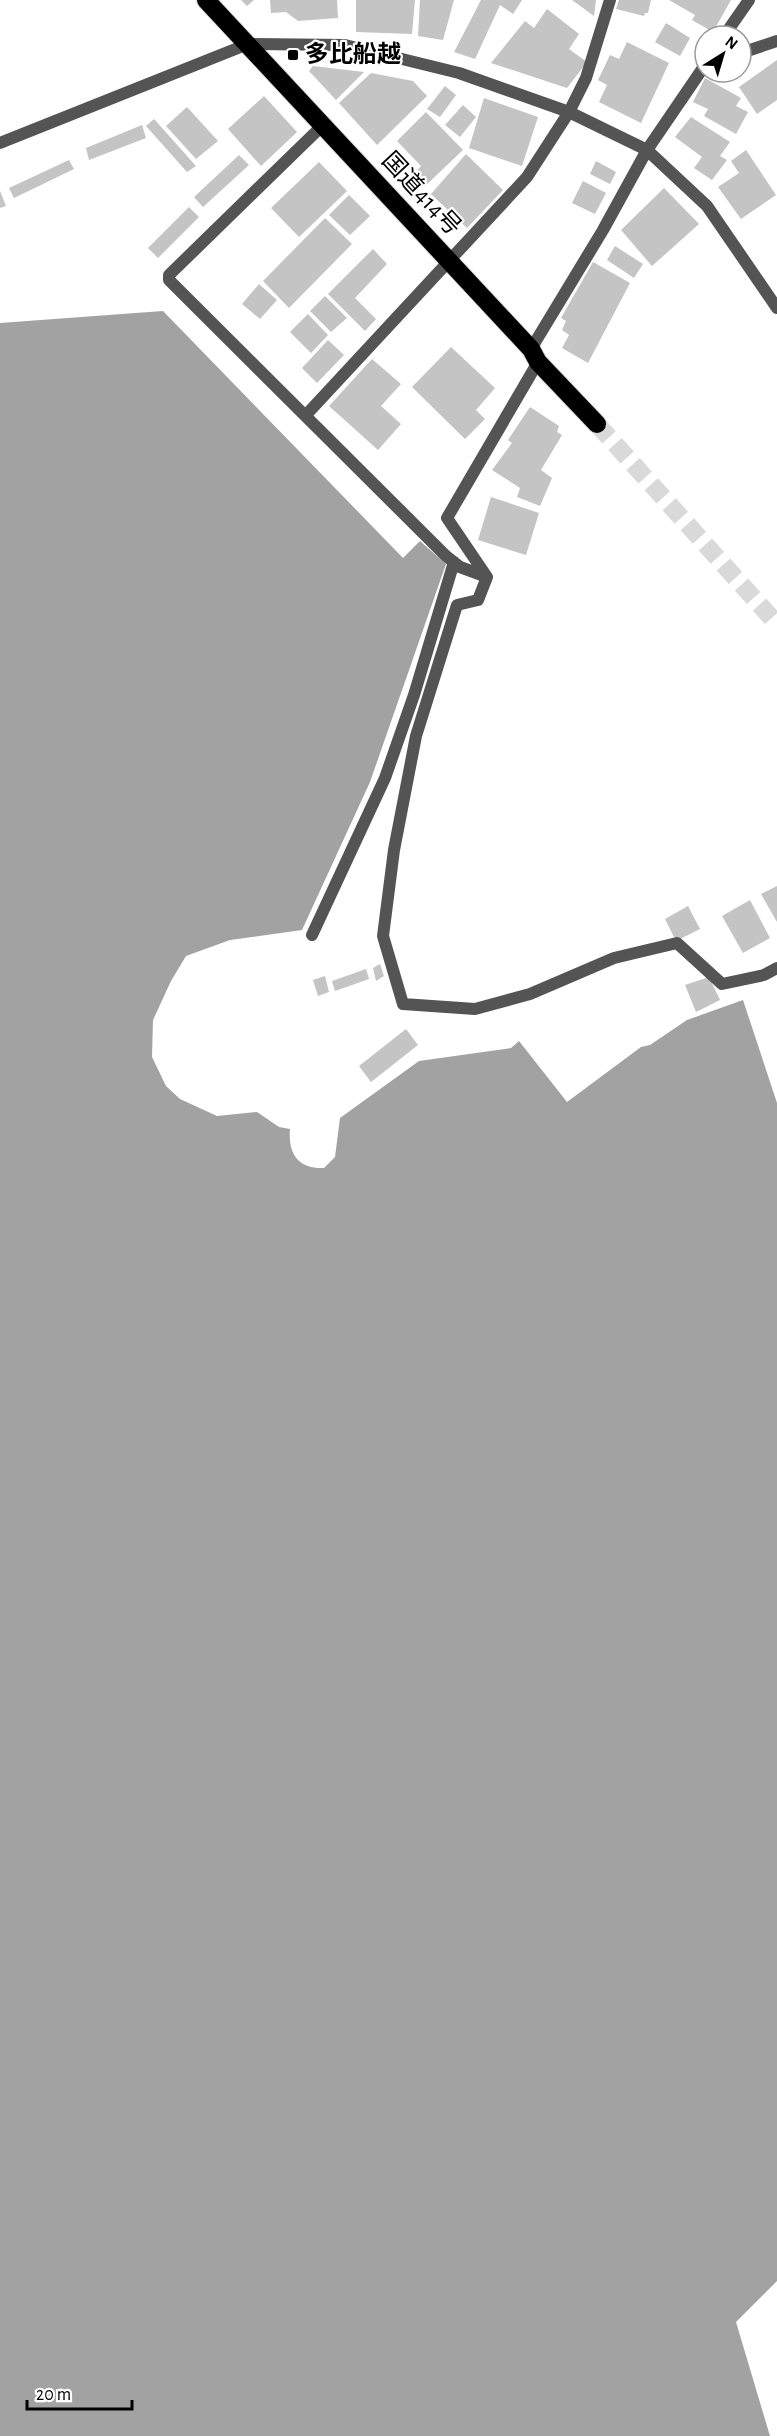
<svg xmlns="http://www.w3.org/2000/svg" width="777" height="2436" viewBox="0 0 777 2436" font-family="'Alegreya Sans','Noto Sans JP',sans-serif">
<rect width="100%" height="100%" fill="#fff"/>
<path fill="#a2a2a2" d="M163 311 403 558 420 541 446 564 370 782 302 930 230 940 186 956 171 981 153 1020 152 1057 166 1086 180 1099 217 1116 257 1112 279 1127 290 1129C288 1154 298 1169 324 1168L335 1157 340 1118 419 1061 511 1048 519 1041 567 1102 641 1047 650 1045 687 1020 743 1000 777 1103V2281L736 2322 770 2436H0V323Z"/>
<path fill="#c4c4c4" d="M241 0H254L247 6Z
M270 0H337L338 18 298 21 286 12 271 13Z
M356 0H415L412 34 356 32Z
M420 0H454L443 40 418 36Z
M481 0H522L513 14 500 5 475 59 454 52Z
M572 0H596L594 16Z
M619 0H651L648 13H645L644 16 616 9Z
M669 0H731L713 32 692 20 695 15Z
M547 9 579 34 569 49 587 62 567 88 491 63 525 21 534 28Z
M666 23 690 38 680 56 655 42Z
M627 42 669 63 641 123 599 102 607 85 598 80 610 55 619 59Z
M777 60V100L757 114 739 87Z
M313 66 364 72 336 100 309 71Z
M371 73 413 81 427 96 377 145 339 103Z
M705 78 741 98 736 106 748 112 736 134 704 116 708 109 693 102Z
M445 86 456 95 440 117 427 109Z
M264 96 297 132 261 166 228 129Z
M484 98 538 117 522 166 469 148Z
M463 105 476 117 460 137 445 125Z
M187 107 218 141 196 159 166 126Z
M426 112 463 150 424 187 412 176 421 166 397 141Z
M691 117 730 142 720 156 727 160 712 180 694 168 702 157 675 137Z
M154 119 196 166 187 172 146 126Z
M142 125 146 138 89 160 86 148Z
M746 150 776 195 741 219 718 187 739 173 731 161Z
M466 154 503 190 467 228 431 194Z
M239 155 249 165 203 207 194 197Z
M69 160 74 169 14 198 9 188Z
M596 161 616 172 610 184 590 174Z
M319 162 347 191 299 237 271 208Z
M583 181 606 193 595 214 572 203Z
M664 188 699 224 652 266 621 230Z
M0 191 6 206 0 208Z
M349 195 370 216 350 235 329 215Z
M189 207 199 217 158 258 148 248Z
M325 218 352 244 289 308 263 281Z
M615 246 643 264 634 278 607 260Z
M373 249 387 264 355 298 376 319 365 331 328 294Z
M593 262 630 283 588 363 562 348 569 335 562 330 566 321 561 318Z
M259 284 277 300 260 319 242 304Z
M325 296 347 318 331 332 310 311Z
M308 314 328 335 311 353 290 332Z
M328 340 344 355 317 383 302 368Z
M451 347 495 388 476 410 485 419 465 439 412 387Z
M372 359 401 384 381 406 401 424 378 450 329 406Z
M530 407 559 426 557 432 562 435 541 470 552 478 540 506 517 497 520 488 492 470 512 443 508 440Z
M491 497 539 513 526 555 478 540Z
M777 886V922L761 894Z
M750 900 770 938 743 953 722 916Z
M688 906 700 929 676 941 665 919Z
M380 964 384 976 376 981 373 968Z
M366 969 369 979 335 991 332 981Z
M325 976 329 992 318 996 313 980Z
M709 977 720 1000 696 1012 685 985Z
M406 1029 418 1045 371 1082 359 1066Z"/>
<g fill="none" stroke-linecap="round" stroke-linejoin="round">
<path stroke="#d9d9d9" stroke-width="18" stroke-dasharray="18 9" stroke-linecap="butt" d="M597 424 777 624"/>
<defs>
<path id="highway" d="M206 0 531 349 538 362 597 424"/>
</defs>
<use href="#highway" stroke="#dbdbdb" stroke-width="20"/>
<path stroke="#545454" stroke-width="12" d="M724 36 749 0
M741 53 777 41
M324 124 169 275V280L446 556 460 567 487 577
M0 143 248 44 345 45 459 73 569 112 647 150 707 206 777 308
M531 349 603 230 647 150 705 65
M538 362 447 518 487 577 478 600 457 605 416 736 394 850 383 936 403 1004 475 1009 530 994 614 958 677 943 722 984 764 975 777 968
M306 415 527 177 569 112 586 78 610 0
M312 935 385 778 414 695 454 562"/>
<use href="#highway" stroke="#000" stroke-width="18"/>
</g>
<rect fill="#000" stroke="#fff" stroke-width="2" x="287" y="49" width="12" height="12" rx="3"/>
<g text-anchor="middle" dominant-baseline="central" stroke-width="4.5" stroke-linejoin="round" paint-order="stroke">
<g font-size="24" font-weight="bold" fill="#000" stroke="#fff" text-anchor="start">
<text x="305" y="55">多比船越</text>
</g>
<g font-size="24" fill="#000" stroke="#fff">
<text transform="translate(421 194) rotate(47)">国道414号</text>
</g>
</g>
<g transform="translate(723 54) rotate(37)"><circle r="28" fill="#ffffff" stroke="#999999" stroke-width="1.5"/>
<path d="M0-4.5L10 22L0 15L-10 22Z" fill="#000000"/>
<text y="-9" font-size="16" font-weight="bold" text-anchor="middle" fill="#000000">N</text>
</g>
<path d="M27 2400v9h105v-9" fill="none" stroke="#000000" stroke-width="3"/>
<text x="36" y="2400" font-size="18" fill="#000000" stroke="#ffffff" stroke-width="4.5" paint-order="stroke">20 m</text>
</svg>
